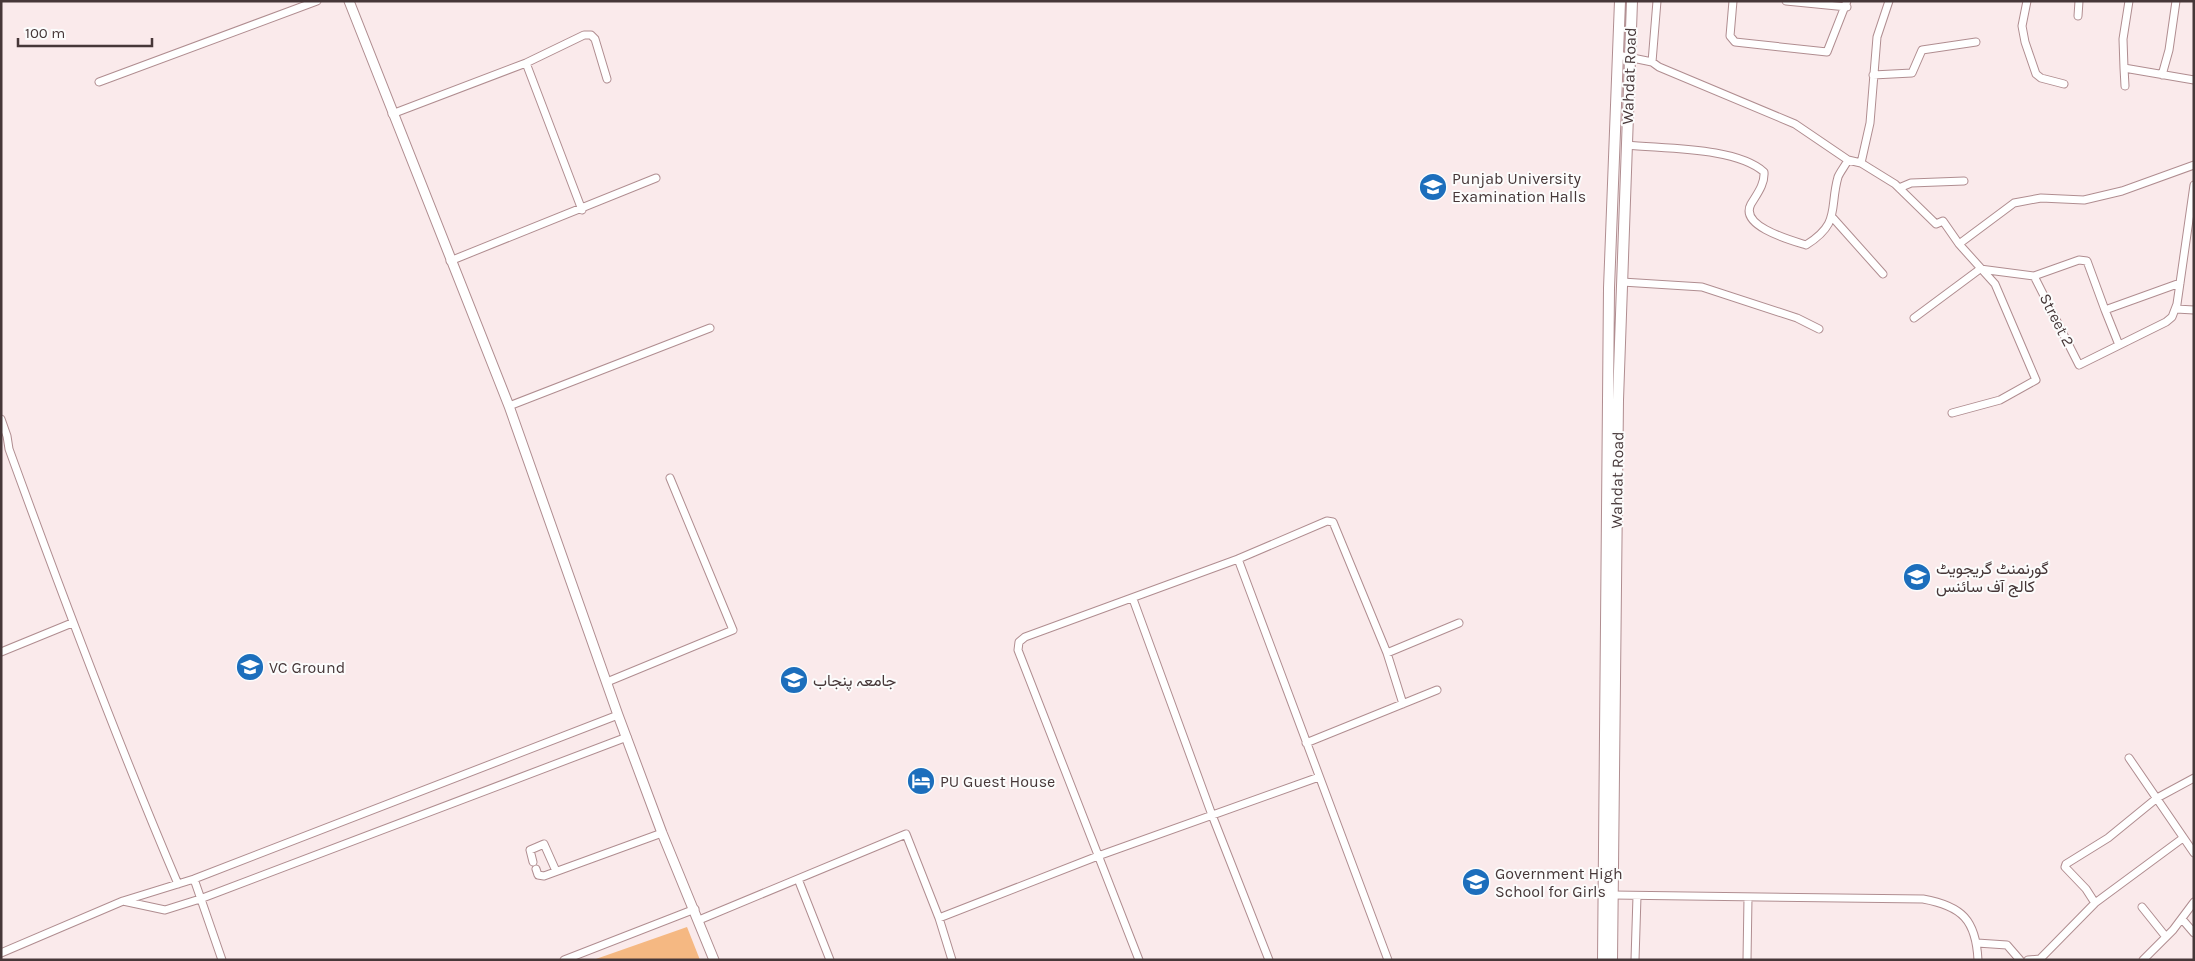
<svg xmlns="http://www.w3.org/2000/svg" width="2195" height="961" viewBox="0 0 2195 961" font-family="Karla,Vazirmatn,sans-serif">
<rect width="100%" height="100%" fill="#faeaeb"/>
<path fill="#f5b882" d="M687 927 700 960H593Z"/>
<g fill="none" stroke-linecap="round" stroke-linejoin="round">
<defs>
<path id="minor" d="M1733 1 1730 36 1735 42 1827 52 1847 1
M1786 1 1847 7
M2027 1 2022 26 2025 42 2036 74 2041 78 2064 84
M2129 1 2123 39 2124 68 2194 80
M2078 16 2079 1
M1618 55 1652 62 1659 67 1795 124 1848 160 1861 163 1895 184 1936 224 1943 221 1959 244 1995 284 2036 380 2000 400 1952 413
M1652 62 1657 1
M526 63 582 210
M2124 68 2125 86
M1873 75 1912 73 1922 50 1976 42
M2162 75 2169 50 2176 1
M99 82 317 1
M392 114 526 63 584 35H591L595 39 607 79
M1627 145C1664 149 1736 147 1764 172 1765 184 1757 194 1751 204 1739 226 1790 240 1806 245 1841 223 1829 209 1838 177 1840 172 1845 166 1848 160
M1861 163 1870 123 1877 37 1889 1
M1899 188 1911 183 1964 181
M1833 218 1883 274
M1959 244 2014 203 2041 198 2084 200 2122 191 2194 165
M450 261 656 178
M2034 276 2079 365 2166 322 2172 317 2177 304 2194 185
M1622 282 1702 287 1797 318 1819 329
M2176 309 2194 310
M2105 310 2119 345
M1914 318 1980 269 2034 276 2079 260 2087 261 2105 310 2180 283
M509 406 710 328
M1 419 7 436 9 449C62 595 117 741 178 884
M1133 599 1212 815 1269 960
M1 652 72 623
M1387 653 1459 623
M607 682 733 630 670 478
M1306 743 1437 690
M2129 758 2194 853
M533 862 530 850 544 844 556 871
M536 869 538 875 544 876 662 833
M194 879 222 960
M798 879 830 960
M1613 895 1923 899C1962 906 1976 920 1978 960
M123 901 165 910 200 899 627 737
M2095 903 2086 889 2065 867 2066 864 2108 838 2157 798 2194 778
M2142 907 2166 937
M939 918 1098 856 1319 777
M2182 919 2194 933
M699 920 906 834 939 918 952 960
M1977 943 2007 945 2020 960
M1 953 123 901 194 879 618 715
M564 960 695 909
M1139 960 1018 650 1019 642 1025 637 1238 559
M1388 960 1238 559 1327 521 1333 522 1387 653 1403 704
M1635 960 1637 896
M1747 960 1748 898
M2028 960 2040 959 2095 903 2183 838
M2143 960 2173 930 2194 902"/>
<path id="tertiary" d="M349 1 509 406 618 715 662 833 714 960"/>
<path id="secondary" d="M1603 960 1609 288 1620 1
M1612 960 1618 400 1632 1"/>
</defs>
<use href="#minor" stroke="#b08d90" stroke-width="9"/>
<use href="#tertiary" stroke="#b08d90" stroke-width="11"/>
<use href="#secondary" stroke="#b08d90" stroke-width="12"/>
<use href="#minor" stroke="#fff" stroke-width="7"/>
<use href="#tertiary" stroke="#fff" stroke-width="9"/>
<use href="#secondary" stroke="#fff" stroke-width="10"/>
</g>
<defs>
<symbol id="school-disc" viewBox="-11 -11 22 22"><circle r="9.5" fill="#1c6ebc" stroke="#fcfcfc"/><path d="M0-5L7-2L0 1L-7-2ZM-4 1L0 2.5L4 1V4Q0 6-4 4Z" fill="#fff"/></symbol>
<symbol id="university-disc" viewBox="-11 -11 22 22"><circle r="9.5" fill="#1c6ebc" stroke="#fcfcfc"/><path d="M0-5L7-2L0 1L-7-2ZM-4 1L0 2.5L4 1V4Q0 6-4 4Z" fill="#fff"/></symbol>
<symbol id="hotel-disc" viewBox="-11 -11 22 22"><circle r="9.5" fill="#1c6ebc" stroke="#fcfcfc"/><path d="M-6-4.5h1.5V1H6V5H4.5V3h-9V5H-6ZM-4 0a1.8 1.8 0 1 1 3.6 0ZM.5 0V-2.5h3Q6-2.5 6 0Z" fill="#fff"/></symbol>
</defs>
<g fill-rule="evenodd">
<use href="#school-disc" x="1417" y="171" width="32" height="32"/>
<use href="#school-disc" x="1901" y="561" width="32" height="32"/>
<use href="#university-disc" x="234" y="651" width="32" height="32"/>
<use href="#university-disc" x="778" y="664" width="32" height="32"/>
<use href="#hotel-disc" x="905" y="765" width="32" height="32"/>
<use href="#school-disc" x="1460" y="866" width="32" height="32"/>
</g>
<g text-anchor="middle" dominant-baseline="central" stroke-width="4" stroke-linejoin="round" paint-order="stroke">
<g font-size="16" fill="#463738" stroke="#fcfcfc">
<text transform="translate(1629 76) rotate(-88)">Wahdat Road</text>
<text transform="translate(2057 320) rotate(63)">Street 2</text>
<text transform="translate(1617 480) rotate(-89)">Wahdat Road</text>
</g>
<g font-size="16" fill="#463738" stroke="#fcfcfc" text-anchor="start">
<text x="1452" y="178">Punjab University<tspan x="1452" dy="18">Examination Halls</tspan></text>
<text x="1936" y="568">گورنمنٹ گریجویٹ<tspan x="1936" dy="18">کالج آف سائنس</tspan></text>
<text x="269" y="667">VC Ground</text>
<text x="813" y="680">جامعہ پنجاب</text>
<text x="940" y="781">PU Guest House</text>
<text x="1495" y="873">Government High<tspan x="1495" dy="18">School for Girls</tspan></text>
</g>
</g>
<rect width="2195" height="961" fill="none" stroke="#463738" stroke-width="5"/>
<path d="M18 38v8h134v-8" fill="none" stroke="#463738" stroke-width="2.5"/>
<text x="25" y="38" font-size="15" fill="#463738" stroke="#fcfcfc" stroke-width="4" paint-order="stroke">100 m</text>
</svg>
